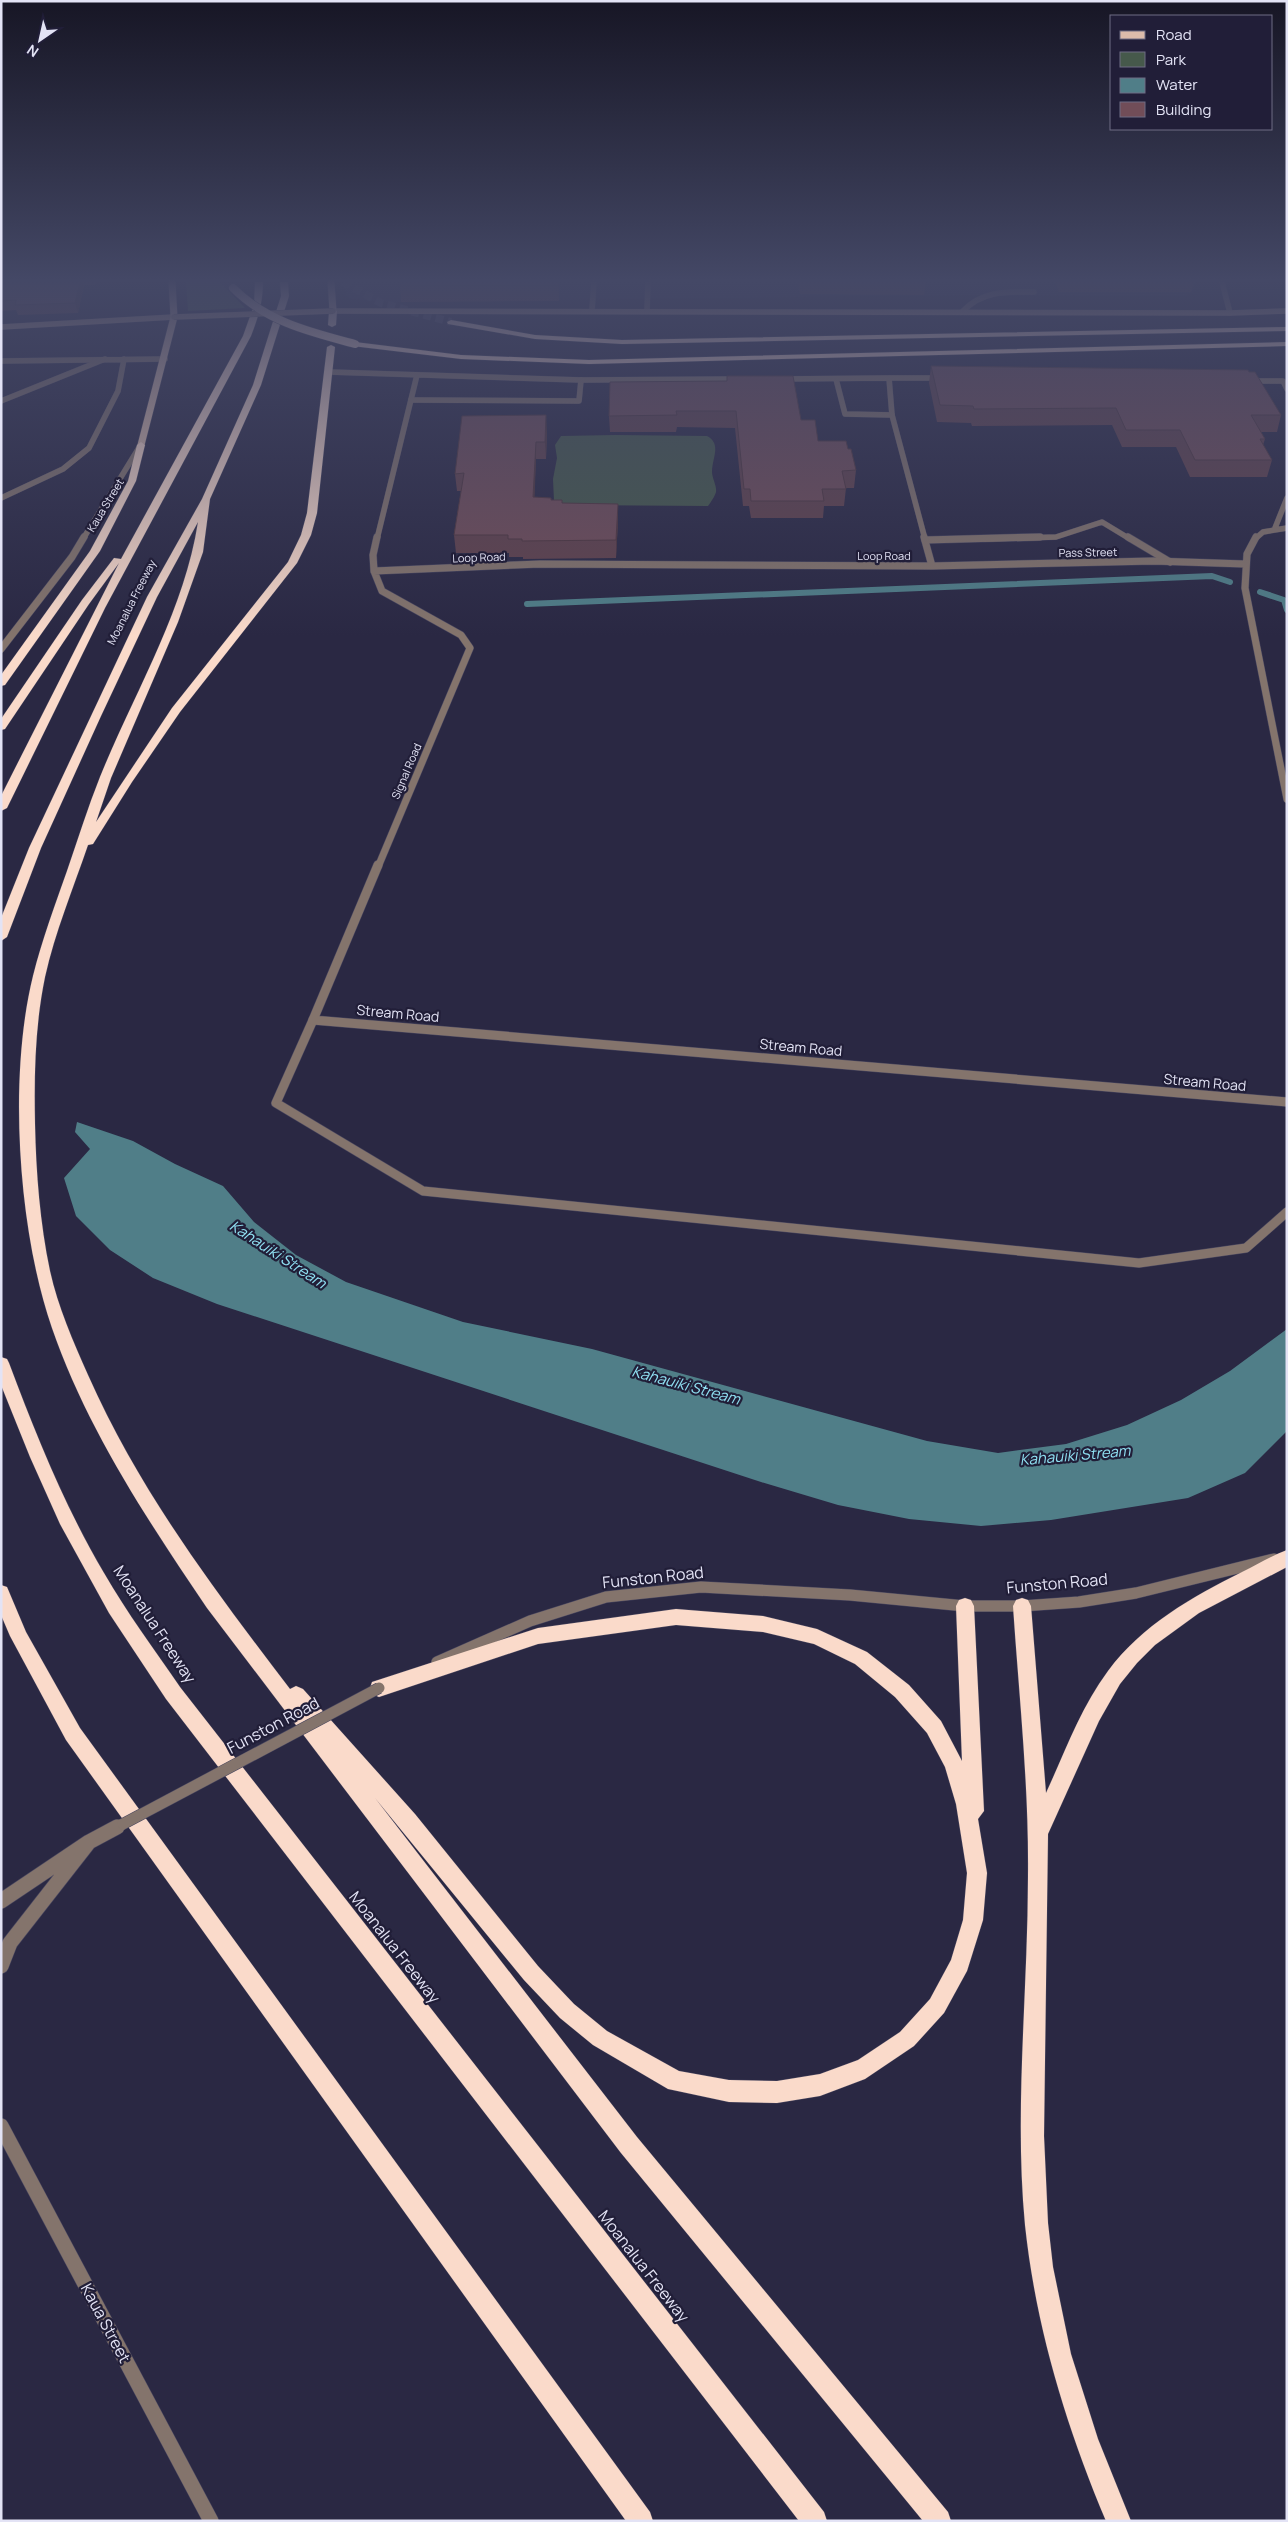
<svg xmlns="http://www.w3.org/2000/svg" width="1288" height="2522" viewBox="0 0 1288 2522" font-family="Manrope,sans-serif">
<rect width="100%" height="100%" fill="#2a2843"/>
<path fill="#323051" d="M344 282H1195L1193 292 1185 296 970 295 390 302 351 299 346 295Z"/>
<path fill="#46594b" d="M186 282H220L245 308 188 311Z
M615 435 707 436C722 444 712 458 712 472 712 478 717 486 716 492 715 496 711 502 708 506L568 505 554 501 553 479 557 458 555 445 561 436Z"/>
<path fill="#507e88" d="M77 1122 133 1141 175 1164 223 1186 254 1222 296 1255 346 1282 463 1322 592 1349 927 1441 998 1453 1066 1444 1127 1425 1181 1400 1230 1371 1287 1329V1431L1245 1473 1188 1498 1051 1520 981 1526 909 1519 838 1505 761 1482 217 1304 153 1278 110 1250 76 1216 64 1178 90 1149 75 1132Z"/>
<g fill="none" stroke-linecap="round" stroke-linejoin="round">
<path stroke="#507e88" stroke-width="6" d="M1260 592 1284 600 1287 610
M527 604 1212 576 1230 582"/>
<path stroke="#46445e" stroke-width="8" stroke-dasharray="8 4.5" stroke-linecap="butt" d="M343 282 381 303 451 322"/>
<defs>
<path id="service-far2" d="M1222 282 1230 313
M592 310 594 282
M647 310 648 282
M963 311C983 290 1007 292 1034 292
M836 379 845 414 892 415
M411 400 579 401 581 380
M1 401 105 359
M985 539 1056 537 1102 522 1130 539"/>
<path id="service-far1" d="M1128 537 1170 562
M925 540 1040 537"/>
<path id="service" d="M313 1020 276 1103 423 1191 1139 1263 1246 1248 1287 1212"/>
<path id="minor-far3" d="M1 361 165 359
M329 372 581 380 739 379
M889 378H941
M781 379 889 378 892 415 925 539
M1248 381H1283L1287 389
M1 498 63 469 89 448 118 391 124 359
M1275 528 1287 498
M377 539 417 375
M1255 539 1263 532 1287 528"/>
<path id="minor-far2" d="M377 537 373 555 374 571 382 591 461 635 470 648 378 867
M1256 537 1247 554 1245 588 1287 799
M932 566 1154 561 1245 564
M374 571 540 564 932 566 924 537"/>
<path id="minor-far1" d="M378 865 313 1020 1287 1102"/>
<path id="minor" d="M1022 1606 1079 1602 1136 1593 1274 1559"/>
<path id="tertiary-far3" d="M83 539 140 446"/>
<path id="tertiary-far2" d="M1 649 72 557 84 537"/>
<path id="tertiary-far1" d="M437 1662 530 1621 606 1597 701 1587 850 1595 965 1606H1022
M115 1828 123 1824"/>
<path id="tertiary" d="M1 1901 89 1842 117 1827
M1 1966 10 1943 89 1842
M1 2126 211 2521"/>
<path id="secondary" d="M333 311 1230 313 1287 311
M1 327 174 317"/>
<path id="primary" d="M331 282 333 311
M141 445 174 317 172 282"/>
<path id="motorway" d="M255 282H263C263 302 258 318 251 336L105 608 7 808 1 811V796L119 563 89 604 5 729 1 730V719L82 600 114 558 121 559 243 336 254 305Z
M280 282H288L289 296 261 385 210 499 203 552 178 622 111 778 96 822 172 708 288 562 301 535 307 513 327 347 331 345 335 347 317 513 311 535 297 563 180 712 132 782 93 844 88 845C73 889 55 932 45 977 35 1025 34 1075 35 1124 36 1173 40 1223 50 1271 58 1307 73 1341 88 1375 140 1492 213 1588 290 1689L296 1686 303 1689 415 1814 538 1966 574 2004 607 2031 679 2071 729 2080 777 2081 820 2074 858 2060 900 2032 930 1999 951 1960 963 1920 967 1873 956 1804 945 1767 927 1733 895 1697 855 1664 814 1644 763 1632 676 1625 538 1644 379 1697 372 1694 370 1688 372 1682 538 1628 676 1609 763 1616 817 1629 867 1652 909 1685 941 1721 962 1761 956 1606 959 1600 965 1598 971 1600 974 1606 984 1811 978 1819 987 1873 983 1920 967 1971 944 2013 914 2046 865 2079 820 2096 777 2103 729 2102 668 2089 593 2045 560 2018 524 1980 375 1798 637 2137 948 2512 951 2521H923L621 2153 207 1608C148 1521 86 1427 52 1328 18 1230 8 1077 33 976 42 940 55 905 67 871 78 839 88 807 100 777 134 693 184 612 198 522L157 597 101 716 41 848 7 937 1 941V918L29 848 147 597 202 499 253 385 281 296Z
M333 309 337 311 336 325 332 327 328 325 329 311Z
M451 320 535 335 622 340 1287 327V331L622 344 535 339 448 324 447 322Z
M355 342 461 355 589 360 1287 342V346L589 364 461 359 352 346V342Z
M141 442 145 445 136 481 100 551 5 685 1 686V675L90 551 128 481 137 445Z
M1 1357 7 1359 9 1363C36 1435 65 1507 104 1573 127 1613 154 1649 180 1687L824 2512 827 2521H799L166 1699 109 1613 60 1524 30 1457 1 1385Z
M1287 1550V1567L1199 1613 1155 1645 1137 1663 1120 1684 1099 1721 1048 1834 1044 2136 1048 2223 1053 2267 1071 2354 1098 2439 1131 2521H1106C1066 2426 1036 2328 1025 2225 1014 2110 1028 1992 1028 1876 1029 1785 1019 1696 1013 1606L1016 1600 1022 1598 1028 1600 1031 1606 1046 1793C1065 1752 1081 1707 1108 1671 1142 1625 1192 1597 1242 1572 1257 1565 1271 1556 1287 1550Z
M1 1585 7 1587 26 1632 80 1728 650 2512 653 2521H626L66 1740 10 1636 1 1615Z"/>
</defs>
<use href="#service-far2" stroke="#48465f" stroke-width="6"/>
<use href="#service-far1" stroke="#48465f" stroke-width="8"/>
<use href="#service" stroke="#48465f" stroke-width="10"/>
<use href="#minor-far3" stroke="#48465f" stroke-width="6"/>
<use href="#minor-far2" stroke="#48465f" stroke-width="8"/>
<use href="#minor-far1" stroke="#48465f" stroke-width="10"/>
<use href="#minor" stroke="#48465f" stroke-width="12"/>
<use href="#tertiary-far3" stroke="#48465f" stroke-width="6"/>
<use href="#tertiary-far2" stroke="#48465f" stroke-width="8"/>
<use href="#tertiary-far1" stroke="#48465f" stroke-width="12"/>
<use href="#tertiary" stroke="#48465f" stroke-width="16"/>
<use href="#secondary" stroke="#48465f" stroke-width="6"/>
<use href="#primary" stroke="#48465f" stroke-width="8"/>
<use href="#motorway" stroke="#48465f" stroke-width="1"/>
<use href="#service-far2" stroke="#84746c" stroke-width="5.5"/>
<use href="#service-far1" stroke="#84746c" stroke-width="7"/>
<use href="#service" stroke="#84746c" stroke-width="9"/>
<use href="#minor-far3" stroke="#84746c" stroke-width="5.5"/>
<use href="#minor-far2" stroke="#84746c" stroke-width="7"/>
<use href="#minor-far1" stroke="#84746c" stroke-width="9"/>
<use href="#minor" stroke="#84746c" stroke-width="11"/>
<use href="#tertiary-far3" stroke="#84746c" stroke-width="5.5"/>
<use href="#tertiary-far2" stroke="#84746c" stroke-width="7"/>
<use href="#tertiary-far1" stroke="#84746c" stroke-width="11"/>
<use href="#tertiary" stroke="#84746c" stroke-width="15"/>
<use href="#secondary" stroke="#b69c8f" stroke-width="5.5"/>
<use href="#primary" stroke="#dcbcab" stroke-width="7"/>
<use href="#motorway" fill="#fadaca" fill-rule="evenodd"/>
<defs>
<path id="tertiary-bridge" d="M123 1824 379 1688"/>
<path id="secondary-bridge" d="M174 317 333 311"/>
<path id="motorway-bridge" d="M233 288C267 322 310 332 355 344"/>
</defs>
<use href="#tertiary-bridge" stroke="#48465f" stroke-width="12" stroke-linecap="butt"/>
<use href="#secondary-bridge" stroke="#48465f" stroke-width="6" stroke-linecap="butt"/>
<use href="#motorway-bridge" stroke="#48465f" stroke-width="9" stroke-linecap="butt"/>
<use href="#tertiary-bridge" stroke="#84746c" stroke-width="11"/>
<use href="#secondary-bridge" stroke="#b69c8f" stroke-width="5.5"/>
<use href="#motorway-bridge" stroke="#fadaca" stroke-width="8"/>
</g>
<path fill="#61424c" d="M1 282H98L95 285H84L78 313 18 315 16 310 1 311Z
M559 282V301L401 302 400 286Z
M798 282H926L924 295 800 294Z
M1055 282H1194L1191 292H1059Z
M931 366 1281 415 1277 432H1261L1265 439 1263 445 1272 460 1267 477H1190L1176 447H1122L1112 425 972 426 971 423 937 422 929 383Z
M727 376 801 420 818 441 848 449 856 470 854 488H846L844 506H824L823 518H751L749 506H743L735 428 677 427 676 432H610L609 416 727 381Z
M547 432 546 459H536L534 497 552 500 563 503 618 504V521L616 558 523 559V557H509V553H456L454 535 461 491H457L455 474Z"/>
<path fill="#4f363e" d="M80 282H83L84 285 78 313 75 303Z
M558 282H559V301Z
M546 415 547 432 546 459 545 442Z
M536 442V459L534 515 533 497Z
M618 504V521L616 558V540Z"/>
<path fill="#714d58" stroke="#4f363e" d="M1 282H80L75 303 15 305 16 300 1 301Z
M401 282H558V285L400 286Z
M931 366 1248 370 1249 372H1255L1281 415H1251L1265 439H1260L1272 460H1195L1180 430H1126L1116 408 974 409 973 406 940 405Z
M727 376H793L801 420H815L818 441H846L848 449H851L856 470 842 471 846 489H822L824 501H751L750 489H744L736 411H676L677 415 609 416 610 382 727 381Z
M546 415 545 442H536L533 497 551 498V500H562V503L618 504 616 540 522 541V539H508V535H454L464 473 455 474 462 416Z"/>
<linearGradient id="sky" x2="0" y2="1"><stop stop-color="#171625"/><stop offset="0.44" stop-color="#444866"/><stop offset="1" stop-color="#444866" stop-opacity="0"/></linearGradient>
<rect width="1288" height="636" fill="url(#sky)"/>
<g text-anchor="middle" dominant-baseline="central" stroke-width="4.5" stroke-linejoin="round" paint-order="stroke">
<g font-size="11" fill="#e3e3f5" stroke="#211e38">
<text transform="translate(105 505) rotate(-59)">Kaua Street</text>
<text transform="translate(1088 552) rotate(-1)">Pass Street</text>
<text x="884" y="555">Loop Road</text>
<text transform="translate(479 557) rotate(-2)">Loop Road</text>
<text transform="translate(131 602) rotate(-63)">Moanalua Freeway</text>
<text transform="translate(406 771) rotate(-67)">Signal Road</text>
</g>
<g font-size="14" fill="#e3e3f5" stroke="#211e38">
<text transform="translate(398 1013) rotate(5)">Stream Road</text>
<text transform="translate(801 1047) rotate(5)">Stream Road</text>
<text transform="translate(1205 1082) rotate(5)">Stream Road</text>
</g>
<g font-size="15" font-style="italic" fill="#90e1f3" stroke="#211e38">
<text transform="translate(278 1254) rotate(33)">Kahauiki Stream</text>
<text transform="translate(686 1385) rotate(15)">Kahauiki Stream</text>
<text transform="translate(1075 1455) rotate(-5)">Kahauiki Stream</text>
</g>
<g font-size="16" fill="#e3e3f5" stroke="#211e38">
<text transform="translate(653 1577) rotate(-6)">Funston Road</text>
<text transform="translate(1057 1583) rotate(-5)">Funston Road</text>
<text transform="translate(155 1624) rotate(57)">Moanalua Freeway</text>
<text transform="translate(273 1725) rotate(-28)">Funston Road</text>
<text transform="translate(395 1947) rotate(52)">Moanalua Freeway</text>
<text transform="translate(644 2266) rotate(52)">Moanalua Freeway</text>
<text transform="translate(106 2323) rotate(62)">Kaua Street</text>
</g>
</g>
<rect width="1288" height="2522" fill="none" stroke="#e3e3f5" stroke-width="5"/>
<rect x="1110" y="15" width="162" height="115" fill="#211e38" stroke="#6f6d84"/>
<rect x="1120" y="31" width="25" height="8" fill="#dcbcab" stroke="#6f6d84"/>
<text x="1156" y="40" font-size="15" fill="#e3e3f5">Road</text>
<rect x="1120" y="52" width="25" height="15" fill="#46594b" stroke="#6f6d84"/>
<text x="1156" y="65" font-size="15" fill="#e3e3f5">Park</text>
<rect x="1120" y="78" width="25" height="15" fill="#507e88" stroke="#6f6d84"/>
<text x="1156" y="90" font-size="15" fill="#e3e3f5">Water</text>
<rect x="1120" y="102" width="25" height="15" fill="#714d58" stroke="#6f6d84"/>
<text x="1156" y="115" font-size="15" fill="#e3e3f5">Building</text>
<g transform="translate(40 40) rotate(214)" stroke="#211e38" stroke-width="4" paint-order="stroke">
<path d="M0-4L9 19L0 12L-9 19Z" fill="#e3e3f5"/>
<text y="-8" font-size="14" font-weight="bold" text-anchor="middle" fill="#e3e3f5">N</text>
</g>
</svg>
